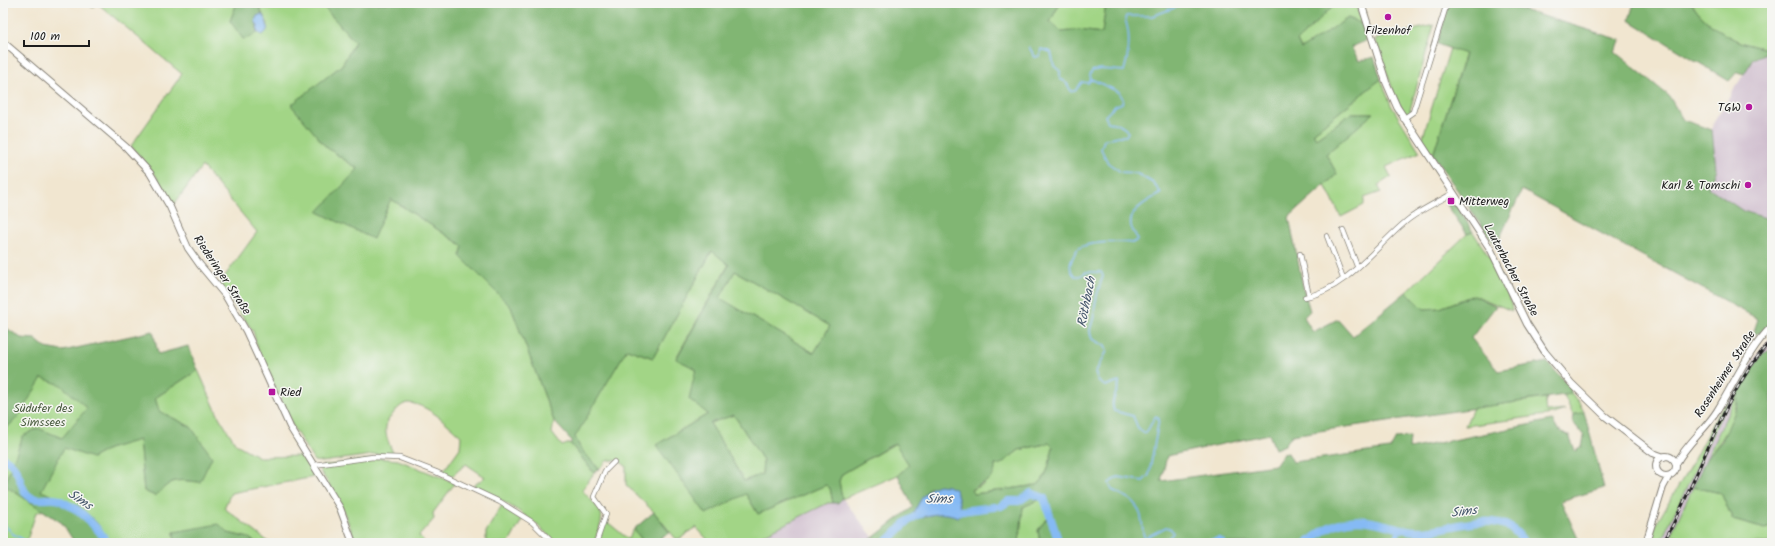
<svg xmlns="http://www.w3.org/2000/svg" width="1775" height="546" viewBox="0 0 1775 546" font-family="Kalam,sans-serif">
<rect width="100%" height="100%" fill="#f6f6f2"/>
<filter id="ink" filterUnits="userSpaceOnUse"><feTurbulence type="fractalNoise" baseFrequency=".025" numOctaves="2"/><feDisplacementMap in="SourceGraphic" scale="8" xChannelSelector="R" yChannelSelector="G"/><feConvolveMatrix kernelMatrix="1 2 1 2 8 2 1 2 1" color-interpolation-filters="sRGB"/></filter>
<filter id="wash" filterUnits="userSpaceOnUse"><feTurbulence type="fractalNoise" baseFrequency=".012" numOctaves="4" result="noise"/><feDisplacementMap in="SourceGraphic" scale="16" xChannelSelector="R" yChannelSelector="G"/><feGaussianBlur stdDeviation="0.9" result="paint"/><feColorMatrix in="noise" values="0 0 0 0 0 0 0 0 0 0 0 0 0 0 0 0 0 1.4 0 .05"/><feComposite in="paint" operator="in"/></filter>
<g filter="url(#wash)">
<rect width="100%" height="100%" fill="#f1e6d0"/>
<path fill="#cfbdce" d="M1772 50V220L1743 211 1708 187 1716 169 1712 130 1714 122 1753 59Z
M1772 335V342L1738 392 1671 534 1666 543H1660L1737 383Z
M843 499 873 537 866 543H746L828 503H838Z"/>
<path fill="#a2d586" stroke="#5f7851" d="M87 3H237L230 21 251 37 257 32 262 35 268 24 257 3H320L355 42 342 65 292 105 326 147 358 169 391 199 463 246 460 256 511 307 554 421 552 433 562 446 570 443 594 473 582 490C605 516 606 510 594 543H556C532 517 505 501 473 486L485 477 466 464 451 477 442 473 460 448 461 436C447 424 429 405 409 403 402 403 396 410 392 415 380 428 388 441 394 455L379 454 322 462 314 461 292 425 258 350 253 331 219 284 257 232 202 166 173 206 156 176 131 146 182 74 97 3 93 8Z
M1060 3H1106L1102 33 1079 30 1062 32 1050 22Z
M1336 3H1355L1363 24 1348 18 1302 50 1297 41Z
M1692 3H1772V45L1767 49C1758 47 1748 45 1740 42 1723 35 1700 20 1692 3Z
M1434 25 1410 110 1412 111 1409 115H1405L1395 96 1375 39Z
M1450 48 1465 53 1433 155 1422 140Z
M1381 79 1391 105 1420 152 1386 167 1391 177 1378 185 1381 192 1364 198V205L1341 217 1325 185 1337 174 1326 154 1373 113H1352L1316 138 1313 133Z
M1473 232C1487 254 1510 285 1512 311L1474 295 1440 308 1424 309 1406 292 1467 234Z
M712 251 729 264 676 358 697 369 690 399 708 414 656 445 746 494 758 514 826 485 830 488 833 503H828L746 543H701L707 539 696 527 681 538 676 539 654 512 626 485V466L619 461 608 460 599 469 581 449 574 437 627 349 653 358Z
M735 271 830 326 814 353 719 298Z
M3 336 97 410 92 458 108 449 139 439 144 491 155 496C174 477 175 480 200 482L191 427 159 411 155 398 198 370 219 417 236 444 259 457 302 456 314 477 231 493 224 508 270 543H256L249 538 228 533 174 532 175 543H112L96 522 4 485 43 510 36 513 26 543H3Z
M1737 383 1660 543H1649L1655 526 1692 463 1713 422Z
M1738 392C1736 419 1725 438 1707 457Z
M1571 394 1578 401 1584 412 1573 415 1564 395Z
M1547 398 1545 404 1546 412 1565 410 1553 414 1465 426 1473 408Z
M734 415 763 460 762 474 744 481 710 423Z
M896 443 909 465 898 475 842 499 839 481 842 474Z
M1050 443 1053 447C1050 459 1048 478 1037 485L974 494 971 490 984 484 995 465 1010 457 1019 450Z
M378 458 398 460 455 483 433 513 434 519 419 536 426 543H356C347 517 336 493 320 471L322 466Z
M1693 487 1721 493 1733 520 1765 529 1772 527V543H1697L1671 534Z
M1043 498 1050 514 1038 530 1040 543H1019L1023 507Z
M502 505 523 518 509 543H486V532Z
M605 520 628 539 634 529 644 543H597Z"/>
<path fill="#81b673" stroke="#4e6948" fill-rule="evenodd" d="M237 3H257L262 14 257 16V32L251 37 243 39 230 21Z
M320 3H1060L1050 22 1062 32 1079 30 1102 33 1106 3H1336L1297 41 1301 49 1348 18 1363 24 1368 40 1351 47 1359 61 1374 57 1381 79 1313 133 1316 138 1352 113H1374L1326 154 1337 174 1289 217 1304 291 1310 311 1304 317 1313 332 1338 319 1353 336 1406 292 1424 309 1440 308 1474 295 1496 306 1471 338 1498 371 1547 362 1571 388V394L1292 435 1285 445 1275 449 1269 434 1167 456 1161 481 1275 465 1283 454 1288 453 1293 462 1390 449 1396 438 1410 437 1409 449 1552 420 1557 429 1569 436 1575 451 1582 447 1584 436 1572 421 1573 415 1584 412 1604 488 1561 501 1580 543H1040L1038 530 1050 514 1043 498 1023 507 1019 543H866L913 507 898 475 909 465 895 443 842 474 839 481 842 499 838 503H833L830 488 826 485 758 514 746 494 706 514 656 445 708 414 689 399 696 369 676 359 729 265 712 251 653 358 627 349 575 437 581 449 599 469 594 473 570 443 572 441 554 421 511 307 460 256 463 246 391 199 373 239 318 212 358 169 326 147 291 105 342 65 355 42ZM735 271 830 326 814 353 720 298ZM734 415 763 460 762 474 744 481 710 423ZM1049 443 1053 447C1050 459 1048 478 1037 485L982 493 974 494 971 490C981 482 996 482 995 465L1001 464 1019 450ZM930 487 947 512 933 514 917 519 920 501Z
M1449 3H1500L1621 40 1615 52 1669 96 1683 120 1712 130 1716 169 1708 187 1743 211 1772 220V322L1761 333 1753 334 1758 319 1522 190 1496 246 1433 155 1465 54 1437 44Z
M1634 3H1692C1700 20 1722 34 1740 42 1748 45 1758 47 1767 49L1772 45V50L1753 59 1744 74 1737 72 1729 81 1629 20Z
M1447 200 1451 205 1455 202 1473 232 1467 234 1445 202Z
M5 327 21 338 35 339 46 348 63 351 153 331 158 354 188 346 198 370 155 398 159 411 191 427 212 457 200 482C175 480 174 477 155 496L144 491 139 440 108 449 92 458 64 448 41 491 79 506 96 522 112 543H75L62 523 4 485 23 436 38 428 62 438 87 408 61 385 42 378 17 418 3 432V328Z
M1772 348V527L1765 529 1733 520 1721 493 1693 487 1707 457 1722 441 1737 407 1738 392 1762 354Z
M654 512 670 533 661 537 663 543H644L634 529Z
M219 524 228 533 249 538 256 543H175L174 532Z"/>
<path fill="#85baf4" stroke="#506b88" d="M262 14C266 21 272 30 262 35L257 32 258 26 255 21 257 16Z
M939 485 948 486 956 490 961 511 958 517C943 511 932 514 917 519L912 517C918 504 924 489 939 485Z"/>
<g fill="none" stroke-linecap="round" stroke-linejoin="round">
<path stroke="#85baf4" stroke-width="1.5" d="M1029 47 1035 57 1040 56 1041 49 1051 52 1054 66 1060 71V79L1066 82 1071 91H1075L1082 82 1088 83 1091 79
M3 523 13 534 30 543
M1164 543 1173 533 1171 529 1166 527 1145 538C1142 533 1143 528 1142 522 1140 503 1128 497 1112 490L1109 483 1118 477 1143 481 1149 475 1159 419 1156 416C1151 421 1151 428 1145 433L1138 428 1133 416 1114 411C1109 398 1120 392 1119 381L1105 386 1099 382 1095 373 1107 351 1105 346 1092 339C1087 327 1093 326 1094 314 1095 301 1098 289 1103 276L1101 272H1086L1080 276H1075C1071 272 1069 268 1071 262 1073 257 1075 251 1079 248 1088 242 1121 241 1132 243L1137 240C1137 234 1132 232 1131 226 1128 209 1150 200 1161 193L1153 183 1136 173 1121 172 1108 163 1101 149 1104 140 1118 136H1126L1128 132C1123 125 1116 123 1108 122L1105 116 1115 106 1122 103 1123 99 1119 92 1091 79 1090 75 1092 71 1100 69 1124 71C1129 54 1131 35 1125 19L1126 16H1152L1174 8 1180 3"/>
<path stroke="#85baf4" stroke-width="4.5" d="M1394 543 1400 529"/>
<path stroke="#85baf4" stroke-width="8" d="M3 458C24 468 17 491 32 498 40 501 51 497 60 500 65 504 69 505 74 508 81 511 105 536 107 543
M1001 506 1009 501H1019L1031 493 1044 498 1059 543
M950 509 961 511 994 507
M885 543C898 533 905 519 921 514
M1210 543 1219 541 1222 543
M1307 543C1321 532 1332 523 1349 521 1371 517 1394 530 1416 531 1449 533 1503 502 1524 543"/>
</g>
</g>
<g filter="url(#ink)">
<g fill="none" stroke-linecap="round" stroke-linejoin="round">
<defs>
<path id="street" d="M1403 119 1413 112 1447 3
M1343 230 1357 266
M1327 236 1343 278
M1300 254 1309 296
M1305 297C1348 289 1376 245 1409 219 1422 209 1439 201 1454 193
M314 465 373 457 400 458 436 472 500 502 532 522 553 543
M596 543 606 514 594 497 605 471 614 462"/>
<path id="secondary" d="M1361 3 1386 82 1397 107 1491 250 1527 324 1545 352 1571 383 1605 416 1653 453 1664 457
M3 42 126 147 150 173 170 207 188 248 200 265 225 295 246 331 290 427 340 508 353 543
M1656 466a10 10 0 1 1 20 0a10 10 0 1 1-20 0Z
M1676 464C1686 444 1705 430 1717 411 1735 382 1748 350 1772 326
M1646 543 1663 487 1669 476"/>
</defs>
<use href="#street" stroke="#868176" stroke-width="6"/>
<use href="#secondary" stroke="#868176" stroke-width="8"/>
<use href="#street" stroke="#fff" stroke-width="4.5"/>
<use href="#secondary" stroke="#fff" stroke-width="6"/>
<defs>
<path id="rail" d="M1663 543C1701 477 1720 397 1772 339"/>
</defs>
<use href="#rail" stroke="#1c1c1c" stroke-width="3"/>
<use href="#rail" stroke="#f6f6f2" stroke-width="1.5" stroke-dasharray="4.5" stroke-linecap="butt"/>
</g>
</g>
<g fill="#b5179e" stroke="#f6f6f2" stroke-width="1.5">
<circle cx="1388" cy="17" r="4"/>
<circle cx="1749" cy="107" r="4"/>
<circle cx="1748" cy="185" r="4"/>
<rect x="1447" y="197" width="8" height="8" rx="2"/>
<rect x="268" y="388" width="8" height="8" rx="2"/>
</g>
<g text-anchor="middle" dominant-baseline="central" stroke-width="3" stroke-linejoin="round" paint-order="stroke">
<g font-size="12" fill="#1c1c1c" stroke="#f6f6f2" text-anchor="end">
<text x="1388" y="30" text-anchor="middle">Filzenhof</text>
<text x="1741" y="107">TGW</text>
<text x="1740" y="185">Karl &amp; Tomschi</text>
<text x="1459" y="201" text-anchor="start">Mitterweg</text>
<text x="280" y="392" text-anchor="start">Ried</text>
</g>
<g font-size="12" fill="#1c1c1c" stroke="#f6f6f2">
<text transform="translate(1511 270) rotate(62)">Lauterbacher Straße</text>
<text transform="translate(222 275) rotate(56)">Riederinger Straße</text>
<text transform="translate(1725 374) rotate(-57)">Rosenheimer Straße</text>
</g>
<g font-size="12" fill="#4b5d41" stroke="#f6f6f2">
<text x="43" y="408">Südufer des<tspan x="43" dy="14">Simssees</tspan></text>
</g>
<g font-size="13" font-style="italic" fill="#415368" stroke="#f6f6f2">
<text transform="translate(1087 302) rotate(-79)">Röthbach</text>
<text x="939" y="499">Sims</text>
<text transform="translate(80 500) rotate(34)">Sims</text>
<text transform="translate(1464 512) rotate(-7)">Sims</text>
</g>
</g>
<rect width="1775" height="546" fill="none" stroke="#f6f6f2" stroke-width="16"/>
<path d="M24 40v6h65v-6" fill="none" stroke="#1c1c1c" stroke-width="2"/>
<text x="30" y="40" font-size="12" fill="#1c1c1c" stroke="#f6f6f2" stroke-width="3" paint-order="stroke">100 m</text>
</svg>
